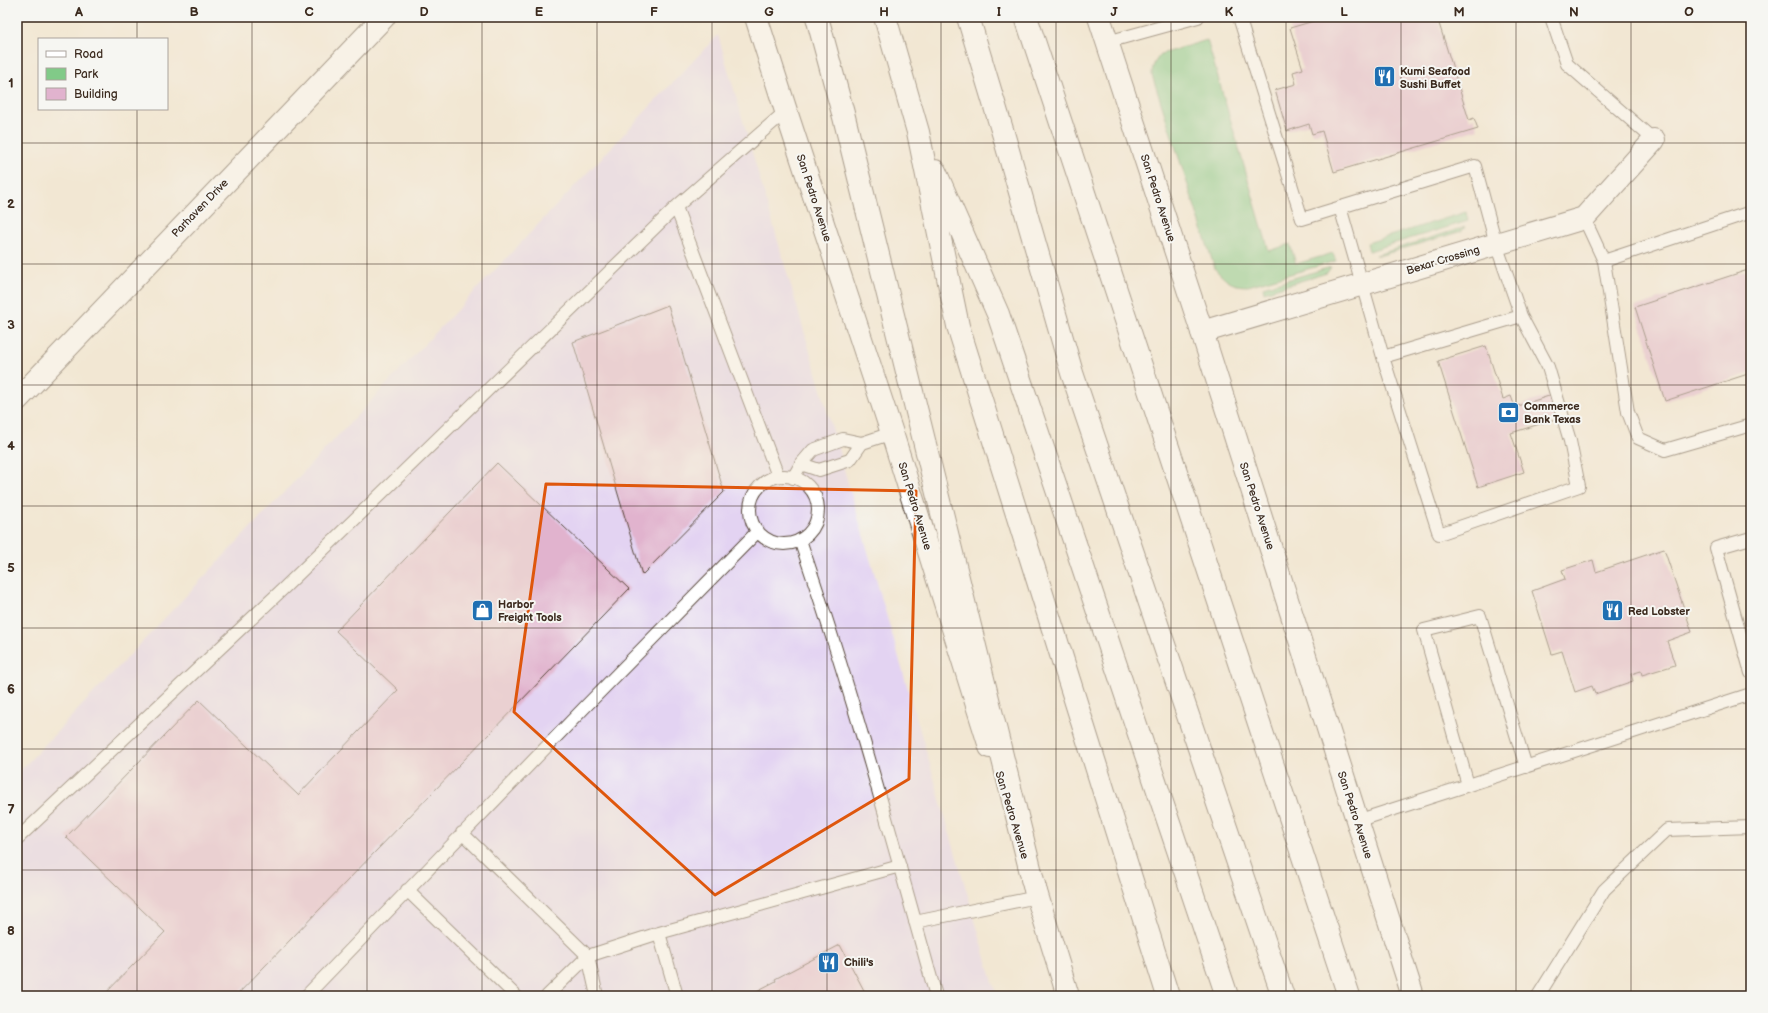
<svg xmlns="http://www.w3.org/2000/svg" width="1768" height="1013" viewBox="0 0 1768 1013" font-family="'Balsamiq Sans',sans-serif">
<rect width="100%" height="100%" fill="#f6f6f2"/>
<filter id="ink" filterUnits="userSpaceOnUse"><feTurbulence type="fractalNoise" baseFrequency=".025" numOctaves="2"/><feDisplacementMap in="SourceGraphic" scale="8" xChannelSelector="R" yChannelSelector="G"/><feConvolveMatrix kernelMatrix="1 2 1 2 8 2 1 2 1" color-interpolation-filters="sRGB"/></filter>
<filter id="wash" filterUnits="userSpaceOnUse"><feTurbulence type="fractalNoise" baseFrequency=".012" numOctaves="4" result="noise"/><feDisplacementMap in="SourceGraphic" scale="16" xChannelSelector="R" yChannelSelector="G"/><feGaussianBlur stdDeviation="0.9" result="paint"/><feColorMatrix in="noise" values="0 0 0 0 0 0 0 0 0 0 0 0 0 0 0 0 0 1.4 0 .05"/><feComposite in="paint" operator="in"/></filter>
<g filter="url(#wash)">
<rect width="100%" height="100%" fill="#f2e7d3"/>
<path fill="#e3d3f2" d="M718 35 997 996H17V774Z"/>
<path fill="#81ca88" stroke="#5e7a53" d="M1207 40 1269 251 1290 244 1296 264 1333 253 1336 261 1248 286C1231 286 1226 281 1215 269L1152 75C1152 66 1155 61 1161 54Z
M1466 212 1468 221 1369 251 1367 243Z
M1465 227 1462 231 1382 255H1376Z
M1331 267 1327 273 1264 292 1263 287Z"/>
<g id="blocks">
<path fill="#e1b3ce" d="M1327 17H1437L1469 120 1474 118 1478 129 1334 172 1322 131 1312 134 1309 124 1287 131 1275 90 1296 84 1293 72 1303 69 1290 28Z
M1751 269V353L1748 354 1751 364V373L1665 401 1635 307Z
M668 305 724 492 642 575 573 342Z
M1486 346 1503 399 1511 396 1515 407 1555 394 1562 417 1511 433 1524 472 1478 487 1438 361Z
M497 463 629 589 236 996H103L165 932 66 837 199 700 298 795 398 690 336 631Z
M1664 549 1692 632 1667 641 1675 665 1642 675 1641 671 1631 674 1633 681 1595 694 1592 686 1575 692 1562 651 1552 654 1532 591 1565 579 1562 570 1593 560 1596 572Z
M840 945 867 996H752L751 994 776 981 775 979Z"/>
</g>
</g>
<g filter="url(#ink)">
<use href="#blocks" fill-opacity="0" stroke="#564639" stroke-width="1"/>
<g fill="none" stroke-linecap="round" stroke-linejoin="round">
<defs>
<path id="service" d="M1239 17 1302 219 1475 166 1496 244 1521 316 1383 357 1340 207
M1551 17 1567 64 1654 140
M1107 42 1198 17
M1584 218 1604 261 1628 412 1638 438 1665 450 1751 425
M1604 261 1751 212
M1383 357 1439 534 1579 486 1570 441 1548 367 1521 316
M801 464 819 470 850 460 862 443
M778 476 676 207 786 111
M750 510a34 34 0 1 1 68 0a34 34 0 1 1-68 0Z
M793 478 801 464 813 450 843 439 862 443 892 433
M1751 538 1716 548 1751 673
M800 540C852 690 893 843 936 996
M1468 785 1424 630 1480 616 1526 767
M1357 821 1751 694
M462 833 588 956 547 996
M17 839 284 588 676 207
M407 890 516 996
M915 922 1037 897
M659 933 677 996
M306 996 584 708 758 531
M597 996 588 956 659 933 900 866
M1538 996 1604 890 1667 830 1751 827"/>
<path id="minor" d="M1202 332 1584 218 1654 140
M17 400 384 17"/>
<path id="secondary" d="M756 17 786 111 892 433 990 747
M1099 17 1202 332 1413 996
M1032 879 1068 996"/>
<path id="motorway" d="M817 17 844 117 1037 897
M885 17 918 132 958 326 1168 996
M968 17 1003 133 1072 373 1283 996
M1026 17 1349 996
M935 171 998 314 1227 996"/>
</defs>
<use href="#service" stroke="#564639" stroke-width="14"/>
<use href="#minor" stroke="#564639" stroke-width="24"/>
<use href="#secondary" stroke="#564639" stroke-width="24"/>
<use href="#motorway" stroke="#564639" stroke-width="24"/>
<use href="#service" stroke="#fff" stroke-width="12"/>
<use href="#minor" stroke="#fff" stroke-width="22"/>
<use href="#secondary" stroke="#fff" stroke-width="22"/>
<use href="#motorway" stroke="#fff" stroke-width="22"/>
</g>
</g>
<path d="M0 0H1768V1013H0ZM546 484 916 491 909 779 715 895 514 712Z" fill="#f2e7d3" fill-opacity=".55" fill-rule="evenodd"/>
<path fill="none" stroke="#df570d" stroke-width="3" stroke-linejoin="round" d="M546 484 916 491 909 779 715 895 514 712Z"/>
<path fill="none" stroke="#3b2a1e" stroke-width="1" stroke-opacity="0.55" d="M137 17V39M252 17V996M367 17V996M482 17V996M597 17V996M712 17V996M827 17V996M941 17V996M1056 17V996M1171 17V996M1286 17V996M1401 17V996M1516 17V996M1631 17V996M137 109V996M17 143H1751M17 264H1751M17 385H1751M17 506H1751M17 628H1751M17 749H1751M17 870H1751"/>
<defs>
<symbol id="restaurant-square" viewBox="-11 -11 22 22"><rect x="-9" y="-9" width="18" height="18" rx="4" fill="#1f6fb2" stroke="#f6f6f2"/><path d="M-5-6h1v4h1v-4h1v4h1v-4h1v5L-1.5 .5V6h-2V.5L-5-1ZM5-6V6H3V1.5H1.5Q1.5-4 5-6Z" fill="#fff"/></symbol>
<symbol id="bank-square" viewBox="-11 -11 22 22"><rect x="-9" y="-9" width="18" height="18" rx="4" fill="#1f6fb2" stroke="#f6f6f2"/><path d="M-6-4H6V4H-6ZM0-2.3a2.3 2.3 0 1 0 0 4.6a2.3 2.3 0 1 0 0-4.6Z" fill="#fff"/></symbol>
<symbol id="shop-square" viewBox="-11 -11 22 22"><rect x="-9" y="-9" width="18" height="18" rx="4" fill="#1f6fb2" stroke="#f6f6f2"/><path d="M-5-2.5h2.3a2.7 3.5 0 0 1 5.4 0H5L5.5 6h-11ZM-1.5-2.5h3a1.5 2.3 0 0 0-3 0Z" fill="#fff"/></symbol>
</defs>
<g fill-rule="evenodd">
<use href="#restaurant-square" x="1372" y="64" width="25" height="25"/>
<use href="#bank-square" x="1496" y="400" width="25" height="25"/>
<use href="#shop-square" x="470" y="598" width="25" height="25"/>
<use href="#restaurant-square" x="1600" y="598" width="25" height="25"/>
<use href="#restaurant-square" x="816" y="950" width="25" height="25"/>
</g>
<g text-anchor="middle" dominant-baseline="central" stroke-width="4" stroke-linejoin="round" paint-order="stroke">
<g font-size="11" font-weight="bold" fill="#3b2a1e" stroke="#f6f6f2" text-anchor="start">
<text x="1400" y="71">Kumi Seafood<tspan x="1400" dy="13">Sushi Buffet</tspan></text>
<text x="1524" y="406">Commerce<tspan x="1524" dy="13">Bank Texas</tspan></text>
<text x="498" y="604">Harbor<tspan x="498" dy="13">Freight Tools</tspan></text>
<text x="1628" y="611">Red Lobster</text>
<text x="844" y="962">Chili's</text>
</g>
<g font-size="11" fill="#3b2a1e" stroke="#f6f6f2">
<text transform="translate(814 198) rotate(72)">San Pedro Avenue</text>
<text transform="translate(1158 198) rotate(72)">San Pedro Avenue</text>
<text transform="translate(200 208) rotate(-46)">Parhaven Drive</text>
<text transform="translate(1443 260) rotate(-17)">Bexar Crossing</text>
<text transform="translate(915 506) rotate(73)">San Pedro Avenue</text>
<text transform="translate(1257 506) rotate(72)">San Pedro Avenue</text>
<text transform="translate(1012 815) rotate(73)">San Pedro Avenue</text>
<text transform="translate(1355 815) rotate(72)">San Pedro Avenue</text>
</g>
</g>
<rect width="1768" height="1013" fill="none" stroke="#f6f6f2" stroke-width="44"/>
<rect x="38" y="38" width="130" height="72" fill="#f6f6f2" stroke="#aba49d"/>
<rect x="46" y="51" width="20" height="6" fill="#ffffff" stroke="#aba49d"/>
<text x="74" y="58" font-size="12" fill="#3b2a1e">Road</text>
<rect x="46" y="68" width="20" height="12" fill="#81ca88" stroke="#aba49d"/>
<text x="74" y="78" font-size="12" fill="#3b2a1e">Park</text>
<rect x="46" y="88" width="20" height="12" fill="#e1b3ce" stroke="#aba49d"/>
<text x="74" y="98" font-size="12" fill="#3b2a1e">Building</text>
<rect x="22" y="22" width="1724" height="969" fill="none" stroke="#3b2a1e" stroke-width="1.5"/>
<g font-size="13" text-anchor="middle" font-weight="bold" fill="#3b2a1e">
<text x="79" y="16">A</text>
<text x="194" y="16">B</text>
<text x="309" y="16">C</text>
<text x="424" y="16">D</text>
<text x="539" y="16">E</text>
<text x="654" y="16">F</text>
<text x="769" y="16">G</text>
<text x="884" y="16">H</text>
<text x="999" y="16">I</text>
<text x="1114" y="16">J</text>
<text x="1229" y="16">K</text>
<text x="1344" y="16">L</text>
<text x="1459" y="16">M</text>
<text x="1574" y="16">N</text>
<text x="1689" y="16">O</text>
<text x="11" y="87">1</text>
<text x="11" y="208">2</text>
<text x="11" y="329">3</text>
<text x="11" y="450">4</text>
<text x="11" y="572">5</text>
<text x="11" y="693">6</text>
<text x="11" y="814">7</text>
<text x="11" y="935">8</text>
</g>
</svg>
